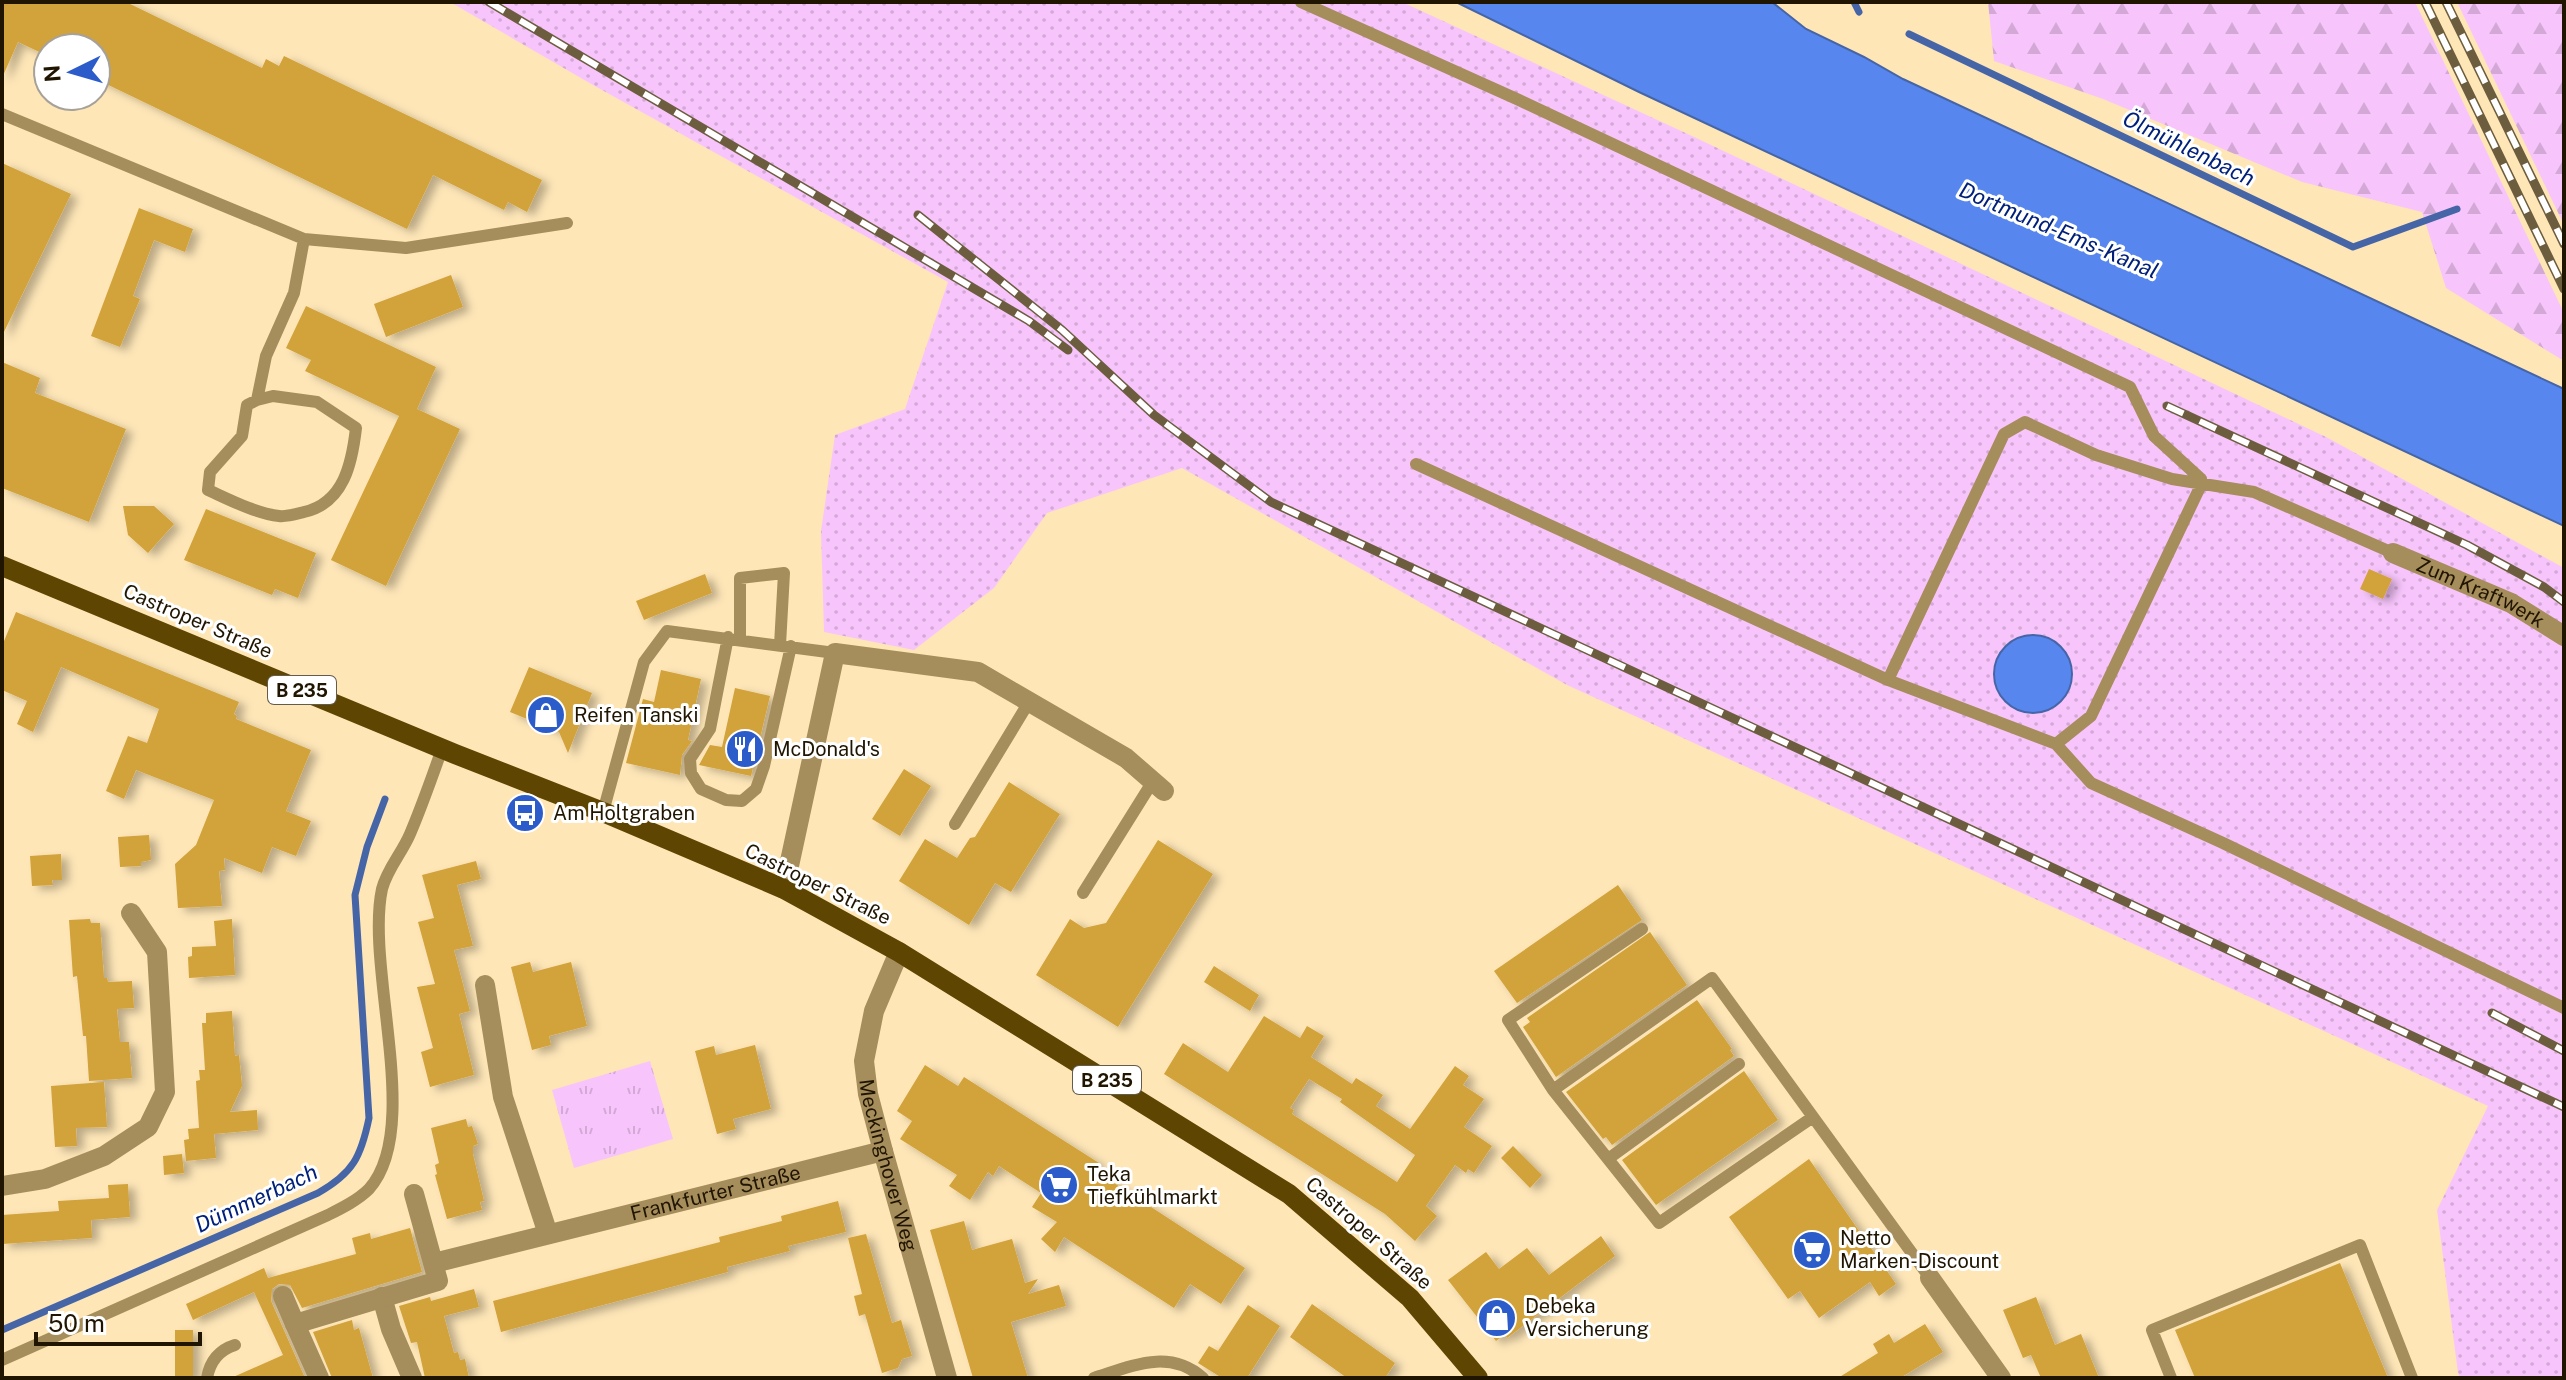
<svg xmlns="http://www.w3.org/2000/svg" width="2566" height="1380" viewBox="0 0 2566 1380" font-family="'Public Sans',sans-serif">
<defs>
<pattern id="grass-dots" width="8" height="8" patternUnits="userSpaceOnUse" patternTransform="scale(2)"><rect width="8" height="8" fill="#f7c5fc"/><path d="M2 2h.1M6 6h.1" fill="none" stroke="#d3a8d6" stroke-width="1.8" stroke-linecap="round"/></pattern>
<pattern id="forest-firs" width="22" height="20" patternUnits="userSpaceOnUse" patternTransform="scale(2)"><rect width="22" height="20" fill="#f7c5fc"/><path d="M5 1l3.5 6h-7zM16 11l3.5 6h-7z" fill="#d3a8d6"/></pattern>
<pattern id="park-tufts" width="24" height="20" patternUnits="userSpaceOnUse" patternTransform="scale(2)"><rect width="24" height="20" fill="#f7c5fc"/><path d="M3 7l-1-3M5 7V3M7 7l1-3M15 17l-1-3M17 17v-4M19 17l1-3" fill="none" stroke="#d3a8d6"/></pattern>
<filter id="shadow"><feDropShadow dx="7" dy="4" stdDeviation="4" flood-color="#0004"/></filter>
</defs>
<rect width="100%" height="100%" fill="#fee6b7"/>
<path fill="url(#grass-dots)" d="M450 2H1402L1692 136 2328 438 2564 568V1378H2460L2458 1373 2437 1210 2488 1106 1567 685 1182 468 1047 513 994 588 914 650 824 632 821 531 835 435 905 409 948 282 593 85Z"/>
<path fill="url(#forest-firs)" d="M1988 2H2415L2564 313V361L2446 288 2422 212 2302 182 2103 99 1994 61Z
M2457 2H2564V225Z"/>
<path fill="url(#park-tufts)" d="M650 1061 673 1139 574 1168 552 1090Z"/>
<path fill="#5787ee" stroke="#4665a7" stroke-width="2" d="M1456 2H1772L1806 29 1864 57 1903 79 2564 389V526L1639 92Z
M1994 674a39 39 0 1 1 78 0a39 39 0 1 1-78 0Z"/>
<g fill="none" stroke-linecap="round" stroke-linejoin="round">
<path stroke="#4665a7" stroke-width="7" d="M1854 2 1859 12
M1909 34 2353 247 2457 209
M2 1330 318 1193C353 1173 361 1157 369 1118L355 895 367 847 385 799"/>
</g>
<path fill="#d2a23a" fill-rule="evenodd" filter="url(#shadow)" d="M2 2H126L262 68 266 59 279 66 284 56 542 180 527 212 508 202 504 210 433 175 407 229 96 79V48H48V56L18 42 2 78Z
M2 163 71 194 2 336Z
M139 208 193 229 185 252 154 240 133 296 140 299 120 347 91 336Z
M451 275 463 307 386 337 374 304Z
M306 306 436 367 417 409 460 429 386 586 331 560 399 416 305 371 311 360 286 348Z
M2 362 40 378 35 393 126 429 89 522 2 488Z
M123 506H154L174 524 148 553 128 535Z
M206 509 316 553 298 598 275 589 272 595 184 560Z
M2369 569 2392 579 2383 599 2360 589Z
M705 574 712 593 644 620 636 601Z
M16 612 239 702 234 714 237 716 236 719 311 750 286 811 311 821 296 856 272 847 262 873 224 858 225 870 219 871 222 906 178 908 175 864 196 845 214 800 136 770 124 799 106 791 128 736 147 743 159 709 61 667 33 732 17 724 27 701 2 690V646Z
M529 667 592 693 568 753 559 732 510 712Z
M661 670 701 679 688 740 692 741 682 755 680 775 626 763 643 699 654 702Z
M735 688 770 696 751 776 699 765 710 745 722 747Z
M904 769 931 786 900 836 872 819Z
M1009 782 1060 814 1011 892 995 883 969 925 899 881 925 839 957 858 970 838 975 837Z
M149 835 151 860 141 862V866L120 867 118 837Z
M1158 840 1213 874 1118 1027 1036 975 1070 919 1084 928 1106 923Z
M61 854 62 880H52L53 885 32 886 30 856Z
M476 861 481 879 457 885 473 946 454 950 470 1011 459 1014 474 1075 430 1087 421 1052 433 1048 417 987 435 984 418 922 434 918 422 875Z
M1618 885 1642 920 1517 1003 1494 971Z
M90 919 91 923H100L104 978H107L108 982 132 981 134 1008 117 1009 120 1042H129L132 1078 89 1081 86 1036H83L77 976 73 977 69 920Z
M232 919 235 975 189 978 188 957 192 956V947L216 946 214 921Z
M1650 932 1687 985 1556 1077 1523 1027 1530 1022 1527 1018Z
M530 962 533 972 571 962 587 1026 549 1036 551 1045 532 1050 511 967Z
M1214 966 1259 995 1250 1011 1204 982Z
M1697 1000 1732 1049 1730 1050 1734 1056 1612 1145 1606 1137 1603 1139 1566 1092Z
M232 1011 235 1056 239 1055 242 1086 230 1112 257 1110 258 1130 214 1134 216 1158 186 1161 184 1140 189 1139 188 1129 199 1128 196 1081 200 1080 199 1070H205L202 1023H206V1013Z
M1264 1016 1300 1038 1307 1026 1324 1036 1311 1057 1352 1084 1356 1078 1383 1095 1376 1106 1410 1129 1455 1066 1469 1076 1463 1085 1484 1099 1464 1127 1492 1146 1474 1173 1468 1169 1466 1173 1455 1165 1426 1206 1437 1216 1415 1241 1385 1214 1164 1074 1183 1043 1228 1072ZM1309 1079 1342 1099 1340 1102 1415 1155 1397 1182 1292 1114 1294 1110 1290 1108Z
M755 1045 771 1109 733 1119 736 1129 717 1134 695 1051 714 1046 716 1055Z
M925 1065 958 1086 964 1077 1099 1163 1094 1170 1245 1268 1221 1304 1190 1284 1174 1308 1064 1237 1055 1252 1041 1239 1057 1222 1032 1207 1041 1193 999 1166 993 1176 988 1172 970 1200 949 1186 957 1175 900 1139 912 1121 897 1111Z
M1744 1071 1778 1120 1656 1205 1622 1160Z
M104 1082 107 1127 76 1128 77 1146 55 1147 51 1086Z
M466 1119 468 1127 472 1126 478 1144 473 1146V1154L484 1201 480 1202 482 1210 447 1219 435 1175 437 1174 435 1165 439 1163 431 1128Z
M1513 1146 1542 1175 1530 1188 1501 1158Z
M182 1154 184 1173 164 1175 163 1156Z
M1809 1159 1896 1284 1879 1296 1870 1282 1819 1318 1800 1291 1788 1299 1729 1217Z
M128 1184 130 1217 91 1220 92 1238 2 1244V1215L59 1211 58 1201 109 1198 108 1185Z
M838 1201 846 1232 788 1246 790 1251 727 1267 728 1272 501 1332 493 1301 720 1242 719 1237 782 1221 781 1216Z
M964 1221 972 1250 1012 1239 1025 1283 1038 1279 1028 1294 1059 1285 1066 1306 1011 1322 1028 1378H973L930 1230Z
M410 1228 422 1272 302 1308 290 1285 279 1284 272 1289 271 1301 305 1378H231L283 1355 254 1292 193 1320 186 1304 264 1268 268 1278 356 1254 352 1238 370 1233 371 1239Z
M866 1234 892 1323 901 1320 912 1356 902 1359 898 1368 882 1373 865 1314 859 1316 854 1296 862 1294 848 1238Z
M1601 1236 1615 1256 1507 1338 1505 1334 1496 1341 1448 1280 1486 1252 1499 1269 1527 1248 1549 1275Z
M2340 1263 2388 1378H2195L2175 1330Z
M474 1289 479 1307 444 1316 454 1353 458 1352 460 1360 465 1359 469 1378H425L417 1342 411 1343 399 1306 430 1297 431 1301Z
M2036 1297 2055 1345 2081 1334 2099 1378H2041L2031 1355 2023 1358 2003 1310Z
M1312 1304 1395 1363 1385 1378H1347L1290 1337Z
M1248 1305 1280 1326 1247 1378H1222L1198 1363 1209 1346 1218 1351Z
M352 1320 354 1330 359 1328 373 1378H332L313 1332Z
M1925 1324 1943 1352 1900 1378H1838L1878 1353 1873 1344 1889 1334 1894 1343Z
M175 1330H193V1378H175Z"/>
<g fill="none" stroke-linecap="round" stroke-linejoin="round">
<path stroke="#a68d5c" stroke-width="12" d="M1301 2 1519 100 2130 387 2154 436 2201 479V485L2091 716 2056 744 1888 680 1416 464
M2 114 304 239 406 248 567 223
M257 400 273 396 317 402 356 428C352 463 344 503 304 512 296 514 287 517 279 516 255 513 230 500 208 490L210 472 242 436 247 405 257 400 266 356 294 293 304 239
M728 637 710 729 690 759 691 773 701 789 726 800 742 801 756 789 764 766 791 646
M740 639V578L784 573 780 645
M1888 680 2004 434 2025 422 2096 455 2172 479 2254 492 2393 553
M2056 744 2091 783 2223 843 2564 1008
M603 812 644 662 667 631 835 653
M955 824 1029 702
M1083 893 1153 781
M1553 1090 1508 1020 1642 929
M1813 1117 1659 1223 1553 1090 1712 978 1930 1278
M1608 1159 1739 1064
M2 1360 328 1215C342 1208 358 1200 369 1189 423 1129 365 968 382 889 387 869 402 853 410 834 422 806 432 777 442 749
M207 1378C210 1361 219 1350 235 1345
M1094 1378C1132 1366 1169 1348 1203 1378
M2171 1378 2152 1330 2360 1245 2412 1378"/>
<g stroke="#a68d5c" stroke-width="20">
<path id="s1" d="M2393 553 2511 603 2564 636"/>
<path d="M784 889 835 653 978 672 1126 758 1164 791"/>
<path id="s2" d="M899 952 874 1011 864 1061 868 1094 883 1151 947 1378"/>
<path d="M485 985 503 1097 548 1234"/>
<path d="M2 1186 45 1179 104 1156 148 1127 165 1092 157 952 131 913"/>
<path id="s3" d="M434 1263 883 1151"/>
<path d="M1930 1278 2001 1378"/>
<path d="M283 1296 295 1324"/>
<path d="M382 1297 391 1329 412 1378"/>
<path d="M319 1378 295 1324 438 1281 414 1194"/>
</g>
<path stroke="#5f4502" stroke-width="20" d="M2 566 455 754 603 812 784 889 899 952 1289 1194 1410 1298 1478 1378"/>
<defs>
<path id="rail" d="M489 2 1029 321 1068 350
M2425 2 2564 289
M2446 2 2564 244
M918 215 1062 330 1154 415 1271 502 2564 1107
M2167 406 2467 545 2544 587 2564 602
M2492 1013 2564 1051"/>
</defs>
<use href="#rail" stroke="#6d5d3f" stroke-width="9"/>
<use href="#rail" stroke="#fff" stroke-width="6" stroke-dasharray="18" stroke-linecap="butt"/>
</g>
<defs>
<symbol id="shop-disc" viewBox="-11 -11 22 22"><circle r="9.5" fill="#2b5cca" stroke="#fff"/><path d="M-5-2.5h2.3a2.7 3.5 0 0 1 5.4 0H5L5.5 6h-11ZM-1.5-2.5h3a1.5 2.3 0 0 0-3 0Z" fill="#fff"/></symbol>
<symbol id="restaurant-disc" viewBox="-11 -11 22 22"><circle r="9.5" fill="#2b5cca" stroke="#fff"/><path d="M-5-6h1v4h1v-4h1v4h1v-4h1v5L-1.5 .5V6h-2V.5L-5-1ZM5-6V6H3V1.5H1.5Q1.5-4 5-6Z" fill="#fff"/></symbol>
<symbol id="bus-disc" viewBox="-11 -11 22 22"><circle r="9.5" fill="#2b5cca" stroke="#fff"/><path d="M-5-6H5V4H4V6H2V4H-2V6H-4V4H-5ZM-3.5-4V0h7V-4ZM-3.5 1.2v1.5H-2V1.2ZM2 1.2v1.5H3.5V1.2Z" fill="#fff"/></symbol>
<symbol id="supermarket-disc" viewBox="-11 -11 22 22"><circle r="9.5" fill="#2b5cca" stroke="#fff"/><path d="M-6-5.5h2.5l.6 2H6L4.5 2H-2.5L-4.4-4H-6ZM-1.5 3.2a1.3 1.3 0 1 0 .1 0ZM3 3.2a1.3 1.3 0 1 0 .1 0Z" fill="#fff"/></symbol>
</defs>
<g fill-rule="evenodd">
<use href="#shop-disc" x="524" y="693" width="44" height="44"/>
<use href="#restaurant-disc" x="723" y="727" width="44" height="44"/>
<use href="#bus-disc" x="503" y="791" width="44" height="44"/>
<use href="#supermarket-disc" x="1037" y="1163" width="44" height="44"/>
<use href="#supermarket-disc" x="1790" y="1228" width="44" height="44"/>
<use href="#shop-disc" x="1475" y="1296" width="44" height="44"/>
</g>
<g text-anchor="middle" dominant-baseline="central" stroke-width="6" stroke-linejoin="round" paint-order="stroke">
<g fill="#fff" stroke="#635b4c" stroke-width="2">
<rect x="268" y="676" width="68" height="28" rx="6"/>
<rect x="1073" y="1066" width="68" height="28" rx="6"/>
</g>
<g font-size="18" font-weight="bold" fill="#201500">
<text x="302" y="690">B 235</text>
<text x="1107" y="1080">B 235</text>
</g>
<g font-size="20" fill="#201500" stroke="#fff">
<text stroke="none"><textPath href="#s1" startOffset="96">Zum Kraftwerk</textPath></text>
<text transform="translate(198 621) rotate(23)">Castroper Straße</text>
<text transform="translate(818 884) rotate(26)">Castroper Straße</text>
<text stroke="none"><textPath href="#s2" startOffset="222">Meckinghover Weg</textPath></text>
<text stroke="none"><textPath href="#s3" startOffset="290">Frankfurter Straße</textPath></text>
<text transform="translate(1369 1233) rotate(41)">Castroper Straße</text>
</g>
<g font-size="20" fill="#201500" stroke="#fff" text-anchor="start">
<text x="574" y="715">Reifen Tanski</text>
<text x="773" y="749">McDonald's</text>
<text x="553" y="813">Am Holtgraben</text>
<text x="1087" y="1174">Teka<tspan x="1087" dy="23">Tiefkühlmarkt</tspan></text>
<text x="1840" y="1238">Netto<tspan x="1840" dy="23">Marken-Discount</tspan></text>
<text x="1525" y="1306">Debeka<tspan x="1525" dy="23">Versicherung</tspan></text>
</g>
<g font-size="22" font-style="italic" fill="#01207a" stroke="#fff">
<text transform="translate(2189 148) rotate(26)">Ölmühlenbach</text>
<text transform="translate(2059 230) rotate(23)">Dortmund-Ems-Kanal</text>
<text transform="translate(256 1198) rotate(-25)">Dümmerbach</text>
</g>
</g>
<rect width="2566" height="1380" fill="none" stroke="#201500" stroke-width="8"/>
<g transform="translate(72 72) rotate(265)"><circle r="38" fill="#ffffff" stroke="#a6a199" stroke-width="2"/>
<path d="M0-6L14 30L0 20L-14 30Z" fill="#2b5cca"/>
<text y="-12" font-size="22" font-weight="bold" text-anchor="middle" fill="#201500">N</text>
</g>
<path d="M36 1332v12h164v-12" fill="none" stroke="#201500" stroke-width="4"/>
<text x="48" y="1332" font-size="24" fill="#201500" stroke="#ffffff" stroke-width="6" paint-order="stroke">50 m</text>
</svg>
